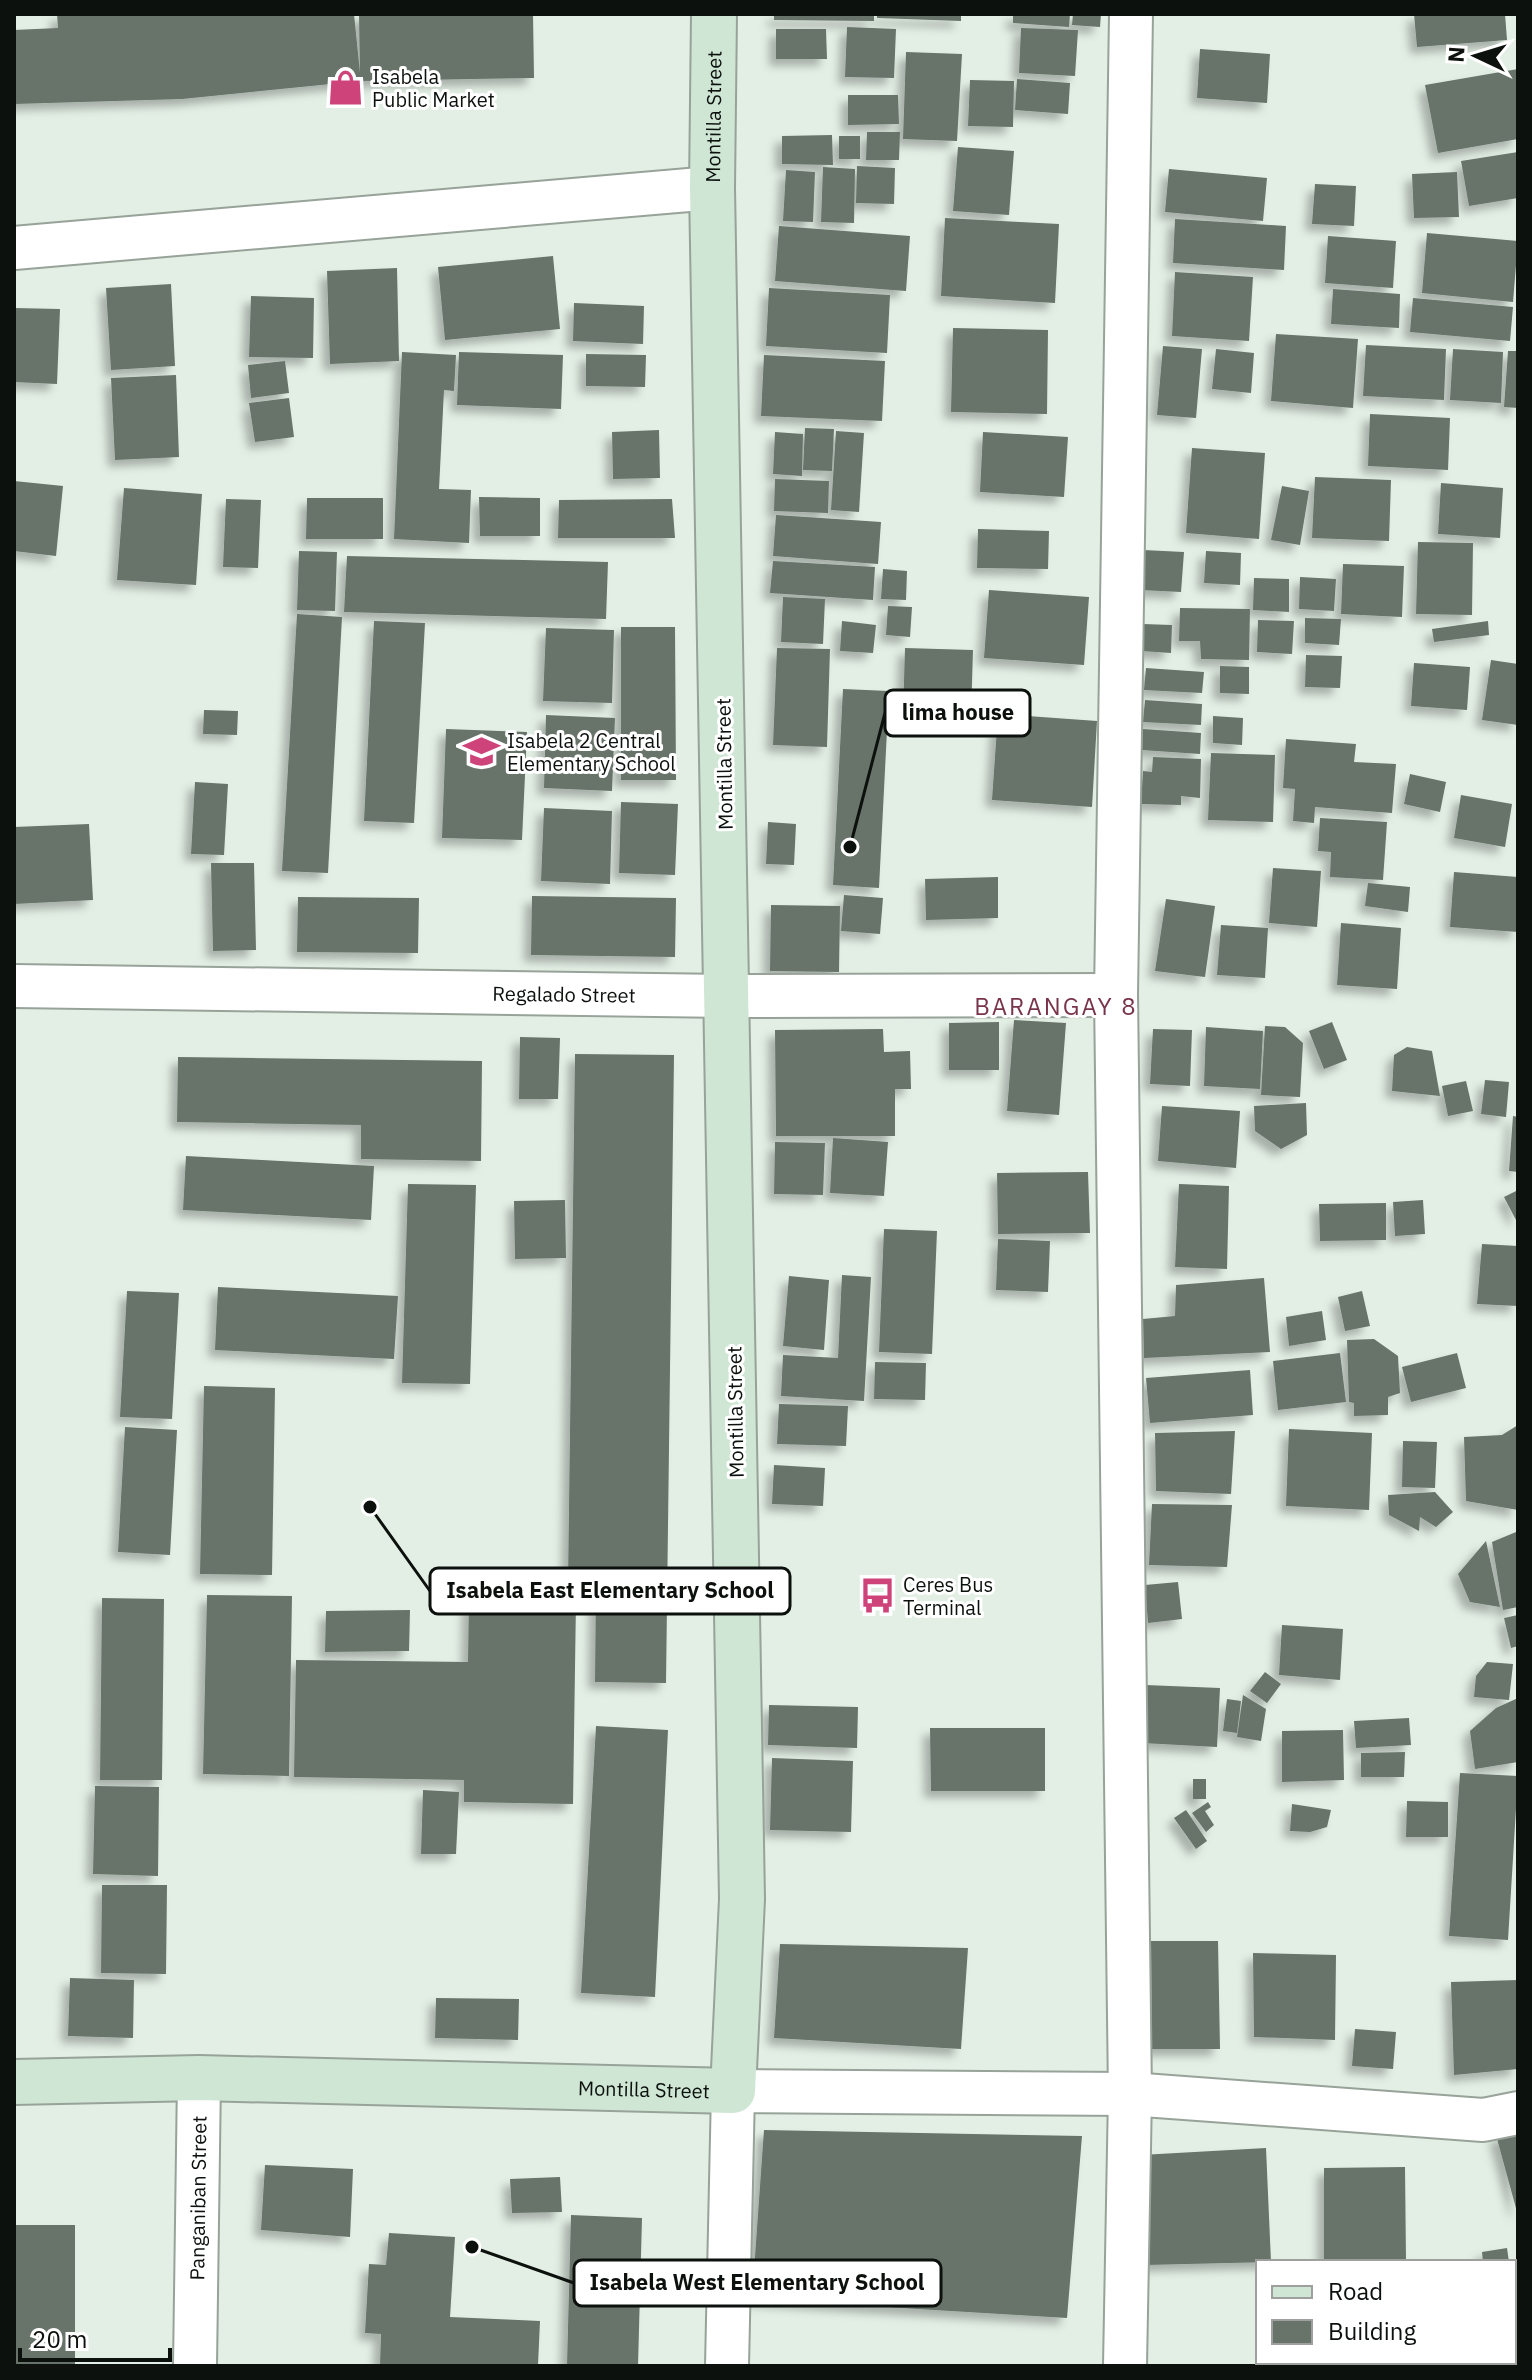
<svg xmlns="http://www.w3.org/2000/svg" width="1532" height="2380" viewBox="0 0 1532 2380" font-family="'IBM Plex Sans',sans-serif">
<defs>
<filter id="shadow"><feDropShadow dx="-7" dy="7" stdDeviation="4" flood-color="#0004"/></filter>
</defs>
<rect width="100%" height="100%" fill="#e3efe5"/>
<path fill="#68736a" filter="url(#shadow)" d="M57 14H354L360 73 359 14H533L534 78 361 81 182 99 14 104V30L58 28Z
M774 14H874V21L774 20Z
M877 14H961V21L877 18Z
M1013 14H1070L1069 27 1013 23Z
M1073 14H1101L1100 27 1072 25Z
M1414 14H1505L1507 40 1417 47Z
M847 27 896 29 894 78 845 77Z
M1021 28 1078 30 1075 76 1019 73Z
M776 29H826L827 59H776Z
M1200 49 1270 54 1267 103 1197 98Z
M906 52 962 54 957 141 903 139Z
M1518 69V139L1438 153 1425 85Z
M1017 79 1070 83 1068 114 1015 110Z
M970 80 1014 81 1013 127 968 126Z
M848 95H898L899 124 848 125Z
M867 132H900L899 160H866Z
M832 135 833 165 782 164V136Z
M839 136H860V159H839Z
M958 147 1014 151 1009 215 953 211Z
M1518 152V198L1469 206 1461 161Z
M857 166 895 168 894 204 856 203Z
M823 167 855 169 854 223 821 222Z
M1169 169 1267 178 1263 221 1165 212Z
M786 170 815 172 813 222 783 221Z
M1457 172 1459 217 1414 218 1412 174Z
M1315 184 1356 186 1354 226 1312 224Z
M945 218 1059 224 1055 303 941 296Z
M1175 219 1286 226 1284 270 1173 263Z
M779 226 910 236 906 291 775 281Z
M1427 233 1518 241 1513 302 1422 293Z
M1328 236 1396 241 1393 288 1325 283Z
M553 256 560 329 445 340 438 267Z
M397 268 399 361 330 364 327 271Z
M1175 272 1253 277 1249 341 1172 336Z
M171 284 175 366 111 370 106 288Z
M769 288 890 295 887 353 766 346Z
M1333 289 1400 294 1399 328 1331 324Z
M251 296 314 298 313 358 249 357Z
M1413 298 1513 307 1510 341 1410 332Z
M574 303 644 306 643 344 573 341Z
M14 308 60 309 57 384 14 382Z
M953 328 1048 330 1047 414 951 412Z
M1276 334 1358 339 1353 408 1271 401Z
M1366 345 1446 349 1444 400 1363 396Z
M1163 346 1202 349 1196 418 1157 415Z
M1216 349 1254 353 1251 393 1212 389Z
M1453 349 1503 352 1501 403 1450 400Z
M1508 351H1518V408L1504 407Z
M402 352 456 355 454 391 444 390 439 489 471 490 469 543 394 539Z
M459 352 563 355 561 409 457 405Z
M586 354 646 355 645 387 586 386Z
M764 355 885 361 882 421 761 416Z
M285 361 289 393 251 398 248 365Z
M176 375 179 457 115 460 111 378Z
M289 398 294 437 255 442 249 403Z
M1370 414 1450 418 1448 470 1368 466Z
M805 428 834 429 832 471 803 470Z
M659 430 660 478 613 479 612 432Z
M836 431 864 433 859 512 831 510Z
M775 432 803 434 802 476 773 474Z
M983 432 1068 437 1064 497 980 492Z
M1192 448 1265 453 1259 539 1186 533Z
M1315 477 1391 480 1389 541 1312 538Z
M775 479 829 481 828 513 774 511Z
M14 481 63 486 56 556 14 551Z
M1441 483 1503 488 1500 538 1438 534Z
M1282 486 1309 491 1300 545 1271 540Z
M124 488 202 494 196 585 117 580Z
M479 497 540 498V536H480Z
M307 498H383V539H306Z
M226 499 261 500 258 568 223 567Z
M672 499 675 538H558L559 500Z
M776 515 881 522 878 564 773 556Z
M978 529 1049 531 1048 569 977 568Z
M1418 542 1473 543 1472 615 1416 614Z
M1143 550 1184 552 1181 592 1141 590Z
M299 551 337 552 335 611 297 610Z
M1206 551 1241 553 1240 585 1204 583Z
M347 556 608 562 606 619 344 612Z
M773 561 875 567 873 600 770 593Z
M1343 564 1404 566 1402 617 1341 614Z
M883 569 907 571 906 600 881 599Z
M1300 577 1336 579 1334 611 1299 609Z
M1254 578 1289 579V612L1253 610Z
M989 590 1089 597 1084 665 984 658Z
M783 597 825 599 823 644 781 642Z
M888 606 912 607 910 637 886 635Z
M1180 608 1250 609 1249 660 1201 659 1200 641H1179Z
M297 614 342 617 328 873 282 871Z
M1305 618 1341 619 1339 645 1305 643Z
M1258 620 1294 621 1292 654 1257 652Z
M374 621 425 623 414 823 364 821Z
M842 621 876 625 873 653 840 651Z
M1488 621 1489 635 1434 642 1432 629Z
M1143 624 1172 625 1171 653 1142 651Z
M621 627H675L676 780H621Z
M546 628 614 630 612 703 543 701Z
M777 648 830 649 827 747 773 745Z
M905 648 973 650 971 716 903 714Z
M1306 655 1342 656 1340 688 1305 687Z
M1491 660 1518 664V725L1482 720Z
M1414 663 1470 667 1467 710 1411 706Z
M1220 666 1249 667V694L1220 693Z
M1146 668 1204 672 1202 693 1144 690Z
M843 689 889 691 879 888 833 885Z
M1145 700 1202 704 1201 725 1143 722Z
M204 710 238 711 237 735 203 734Z
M998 714 1097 721 1092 807 992 800Z
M546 715 615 718 612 791 544 788Z
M1213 716 1243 718 1242 745 1213 743Z
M446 729 527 732 522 840 442 838Z
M1143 729 1201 733 1200 754 1142 750Z
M1286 739 1356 744 1354 762 1396 764 1392 813 1315 807 1314 823 1293 821 1295 789 1283 788Z
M1211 753 1275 755 1273 822 1208 820Z
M1153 757 1201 759 1200 798 1181 796V805L1141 804 1143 771 1152 772Z
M1410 774 1446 782 1440 812 1404 804Z
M195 782 228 784 224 855 191 854Z
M1461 795 1512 804 1505 847 1454 838Z
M621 802 678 804 675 875 619 873Z
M544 808 612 811 610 884 541 881Z
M1320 818 1387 822 1383 880 1330 877 1331 852 1318 851Z
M768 822 796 824 794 865 766 864Z
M89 824 93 900 14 904V827Z
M211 863H254L256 950 213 951Z
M1273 868 1321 871 1317 927 1269 923Z
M1454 872 1518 877V932L1450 927Z
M998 877V918L926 920 925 879Z
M1368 883 1410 887 1408 912 1365 906Z
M844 895 883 898 880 934 841 931Z
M532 896 676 898 675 957 531 955Z
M298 897 419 898 418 953 297 952Z
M1166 899 1215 906 1205 977 1155 971Z
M771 905 840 906 839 972 770 971Z
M1341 923 1401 928 1397 989 1337 985Z
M1221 925 1268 928 1265 978 1217 975Z
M1014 1020 1066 1023 1059 1115 1007 1111Z
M999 1022V1070H949V1023Z
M1332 1022 1347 1060 1324 1069 1309 1031Z
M1265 1026 1285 1027 1303 1043 1300 1097 1261 1095Z
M1206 1027 1263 1031 1260 1089 1204 1086Z
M883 1029 884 1052 910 1051 911 1089H895V1136H776L775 1030Z
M1153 1029 1192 1030 1190 1086 1150 1084Z
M520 1037 560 1038 558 1099H519Z
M1407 1047 1432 1051 1440 1096 1392 1091 1394 1055Z
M575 1054 674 1055 666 1683 595 1682 596 1584H568Z
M178 1057 482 1061 481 1161 361 1159V1125L177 1122Z
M1485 1080 1509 1082 1506 1117 1481 1114Z
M1466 1081 1473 1111 1448 1116 1442 1086Z
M1306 1103 1307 1135 1281 1149 1255 1131 1254 1106Z
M1162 1106 1240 1111 1236 1168 1158 1161Z
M1513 1116 1518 1117V1172L1509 1171Z
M833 1138 888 1142 884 1196 830 1193Z
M775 1142 825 1143 823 1195 774 1194Z
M186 1156 374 1166 371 1220 183 1210Z
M1088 1172 1090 1233 998 1234 997 1173Z
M408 1184 476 1185 470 1384 402 1383Z
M1179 1184 1229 1186 1227 1269 1175 1267Z
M1518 1190V1219L1516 1220 1504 1197Z
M565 1200 566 1258 515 1259 514 1201Z
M1423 1200 1425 1234 1395 1236 1393 1202Z
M1386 1203V1240L1320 1241 1319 1204Z
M884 1229 937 1231 932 1354 879 1352Z
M998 1239 1050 1241 1048 1292 996 1290Z
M1482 1244 1518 1246V1306L1477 1304Z
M842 1275 871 1277 864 1401 781 1396 783 1355 838 1358Z
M789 1276 829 1280 824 1350 783 1346Z
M1264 1278 1270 1352 1144 1358 1143 1319 1175 1316 1176 1285Z
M218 1287 398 1296 394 1359 215 1350Z
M127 1291 179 1293 172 1419 120 1417Z
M1362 1291 1370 1326 1345 1331 1338 1297Z
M1322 1311 1326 1340 1289 1346 1286 1317Z
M1374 1339 1398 1356 1400 1393 1388 1397V1415L1354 1416V1403L1349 1402 1347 1340Z
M1340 1353 1346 1402 1278 1410 1273 1361Z
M1457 1353 1466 1388 1411 1402 1402 1367Z
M875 1362 926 1363 925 1400 874 1399Z
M1250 1370 1253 1415 1150 1423 1146 1378Z
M204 1386 275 1388 272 1575 200 1574Z
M779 1404 848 1406 846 1446 777 1444Z
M1518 1425V1510L1466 1501 1464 1437 1502 1435Z
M125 1427 177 1430 170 1555 118 1552Z
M1289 1429 1372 1433 1369 1510 1286 1506Z
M1235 1431 1231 1494 1156 1491 1155 1433Z
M1403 1441 1437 1442 1435 1488 1402 1487Z
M774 1465 825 1468 823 1506 772 1504Z
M1435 1492 1453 1512 1436 1527 1420 1517 1419 1531 1389 1515 1388 1495Z
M1152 1504 1232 1505 1227 1567 1149 1565Z
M1516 1532 1518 1607 1503 1610 1492 1542Z
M1486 1541 1500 1607 1470 1602 1458 1574Z
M1178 1582 1182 1619 1148 1623 1145 1585Z
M207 1595 292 1596 289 1776 203 1774Z
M102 1598 164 1599 162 1780H100Z
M469 1598 576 1600 573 1804 464 1802V1780L294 1777 296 1660 468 1662Z
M410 1610 409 1651 325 1652 326 1611Z
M1518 1615V1646L1511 1648 1504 1618Z
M1282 1625 1343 1629 1340 1680 1279 1675Z
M1487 1662 1513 1664 1509 1700 1474 1697 1476 1676Z
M1265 1672 1281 1684 1267 1703 1250 1691Z
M1145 1685 1220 1688 1217 1747 1142 1743Z
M1243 1695 1266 1709 1261 1741 1237 1737Z
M1518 1698V1762L1475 1769 1470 1731 1496 1708Z
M1227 1699 1241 1701 1237 1733 1223 1731Z
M769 1705 858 1707 857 1748 768 1745Z
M1409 1718 1411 1745 1356 1748 1354 1721Z
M596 1726 668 1730 655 1997 581 1993Z
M930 1728H1045V1791H931Z
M1343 1730 1344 1780 1282 1782V1731Z
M1405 1752 1404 1777H1361V1753Z
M772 1758 853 1761 851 1832 770 1830Z
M1460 1773 1518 1776 1508 1940 1449 1936Z
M1193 1779H1206V1799H1193Z
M95 1786 159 1787 158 1876 93 1874Z
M423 1790 459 1792 456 1854H421Z
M1407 1801 1448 1802V1837H1406Z
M1208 1802 1211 1807 1205 1811 1214 1825 1206 1832 1192 1813Z
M1292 1804 1331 1810 1327 1827 1310 1832 1290 1831Z
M1186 1810 1207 1841 1196 1849 1174 1818Z
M102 1885H167L166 1974 101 1973Z
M1151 1941H1218L1220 2049H1152Z
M780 1944 968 1948 961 2049 774 2038Z
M1253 1953 1336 1955 1335 2040 1254 2037Z
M70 1978 134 1980 133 2038 68 2036Z
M1518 1980V2069L1454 2075 1451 1982Z
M436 1998 519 1999 518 2040 435 2038Z
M1355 2029 1396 2032 1393 2069 1352 2066Z
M764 2130 1082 2136 1067 2318 752 2299Z
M1518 2132V2212H1517L1496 2135Z
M1266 2148 1271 2262 1145 2265 1141 2155Z
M265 2165 353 2169 350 2237 261 2230Z
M1405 2167 1406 2262H1324V2168Z
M560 2177 562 2212 512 2213 510 2179Z
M571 2215 642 2218 638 2366H567Z
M14 2225H75V2366H14Z
M389 2233 455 2237 450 2317 540 2321 538 2365 380 2366 381 2334 365 2333 369 2264 386 2265Z
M1507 2248 1509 2262H1483L1482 2252Z
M1514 2344H1518V2366H1424L1423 2362H1514Z"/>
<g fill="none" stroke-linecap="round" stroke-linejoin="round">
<defs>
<g id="minor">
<path d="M14 248 712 188"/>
<path id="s1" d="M14 986 728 996 1116 995"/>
<path id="s2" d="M195 2366 199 2078"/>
<path d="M727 2366 733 2091 1130 2094 1483 2120 1518 2113"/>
<path d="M1125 2366 1130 2094 1116 995 1131 14"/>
</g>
<g id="secondary">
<path id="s3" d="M14 2082 199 2078 733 2091 742 1899 712 188 714 14"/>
</g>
</defs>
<use href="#minor" stroke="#97a299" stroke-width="46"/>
<use href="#secondary" stroke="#97a299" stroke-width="48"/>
<use href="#minor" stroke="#fff" stroke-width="42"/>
<use href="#secondary" stroke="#cfe6d4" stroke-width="44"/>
</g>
<defs>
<symbol id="shop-bare" viewBox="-9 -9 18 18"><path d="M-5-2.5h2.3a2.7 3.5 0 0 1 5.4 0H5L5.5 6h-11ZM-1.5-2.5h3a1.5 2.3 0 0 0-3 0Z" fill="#ce447a" stroke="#fff" stroke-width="2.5" paint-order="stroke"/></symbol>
<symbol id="school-bare" viewBox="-9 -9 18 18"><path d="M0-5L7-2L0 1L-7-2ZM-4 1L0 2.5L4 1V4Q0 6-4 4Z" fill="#ce447a" stroke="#fff" stroke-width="2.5" paint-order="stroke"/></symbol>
<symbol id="bus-bare" viewBox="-9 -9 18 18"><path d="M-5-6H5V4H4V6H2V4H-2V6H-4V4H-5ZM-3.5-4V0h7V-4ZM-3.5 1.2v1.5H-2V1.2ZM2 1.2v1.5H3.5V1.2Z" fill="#ce447a" stroke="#fff" stroke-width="2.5" paint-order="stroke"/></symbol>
</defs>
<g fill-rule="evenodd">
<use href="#shop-bare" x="320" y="62" width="51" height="51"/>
<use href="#school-bare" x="456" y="726" width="51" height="51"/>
<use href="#bus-bare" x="852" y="1570" width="51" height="51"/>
</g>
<g text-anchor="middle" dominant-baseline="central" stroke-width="6" stroke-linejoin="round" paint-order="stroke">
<g font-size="20" fill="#0d110e" stroke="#fff" text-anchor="start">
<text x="372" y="76">Isabela<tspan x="372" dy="23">Public Market</tspan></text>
<text x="507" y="740">Isabela 2 Central<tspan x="507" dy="23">Elementary School</tspan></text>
<text x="903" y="1584">Ceres Bus<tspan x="903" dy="23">Terminal</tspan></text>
</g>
<g font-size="20" fill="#0d110e" stroke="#fff">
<text stroke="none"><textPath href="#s3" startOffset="2694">Montilla Street</textPath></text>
<text transform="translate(724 764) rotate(-91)">Montilla Street</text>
<text stroke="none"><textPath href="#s1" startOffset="550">Regalado Street</textPath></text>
<text transform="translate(735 1412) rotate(-91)">Montilla Street</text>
<text stroke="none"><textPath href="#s3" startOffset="630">Montilla Street</textPath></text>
<text stroke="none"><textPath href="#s2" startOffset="168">Panganiban Street</textPath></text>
</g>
<g font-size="24" letter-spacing="2" fill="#79344c" stroke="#fff">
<text x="1056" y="1006">BARANGAY 8</text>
</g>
</g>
<path fill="none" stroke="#0d110e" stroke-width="3" d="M850 847L885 713M370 1507L430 1591M472 2247L574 2283"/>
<g fill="#0d110e" stroke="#fff" stroke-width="3">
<circle cx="850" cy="847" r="8"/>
<circle cx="370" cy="1507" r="8"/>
<circle cx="472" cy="2247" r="8"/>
</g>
<g fill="#fff" stroke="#0d110e" stroke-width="3">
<rect x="885" y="690" width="145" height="46" rx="8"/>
<rect x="430" y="1568" width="360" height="46" rx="8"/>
<rect x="574" y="2260" width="367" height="46" rx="8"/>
</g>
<g font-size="22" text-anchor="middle" font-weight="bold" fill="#0d110e">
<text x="958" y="720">lima house</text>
<text x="610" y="1598">Isabela East Elementary School</text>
<text x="757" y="2290">Isabela West Elementary School</text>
</g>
<rect width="1532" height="2380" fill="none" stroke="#0d110e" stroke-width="32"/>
<rect x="1256" y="2260" width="260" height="104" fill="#ffffff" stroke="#9ea09f" stroke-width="2"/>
<rect x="1272" y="2286" width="40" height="12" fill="#cfe6d4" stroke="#9ea09f" stroke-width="2"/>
<text x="1328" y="2300" font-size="24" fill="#0d110e">Road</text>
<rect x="1272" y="2320" width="40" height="24" fill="#68736a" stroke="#9ea09f" stroke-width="2"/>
<text x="1328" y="2340" font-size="24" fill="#0d110e">Building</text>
<g transform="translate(1476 56) rotate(274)" stroke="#ffffff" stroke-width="6" paint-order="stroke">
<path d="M0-6L14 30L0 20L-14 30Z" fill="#0d110e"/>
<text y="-12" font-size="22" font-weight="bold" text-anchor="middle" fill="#0d110e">N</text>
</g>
<path d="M20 2348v12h150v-12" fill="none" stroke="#0d110e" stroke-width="4"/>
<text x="32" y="2348" font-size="24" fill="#0d110e" stroke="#ffffff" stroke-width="6" paint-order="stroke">20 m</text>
</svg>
